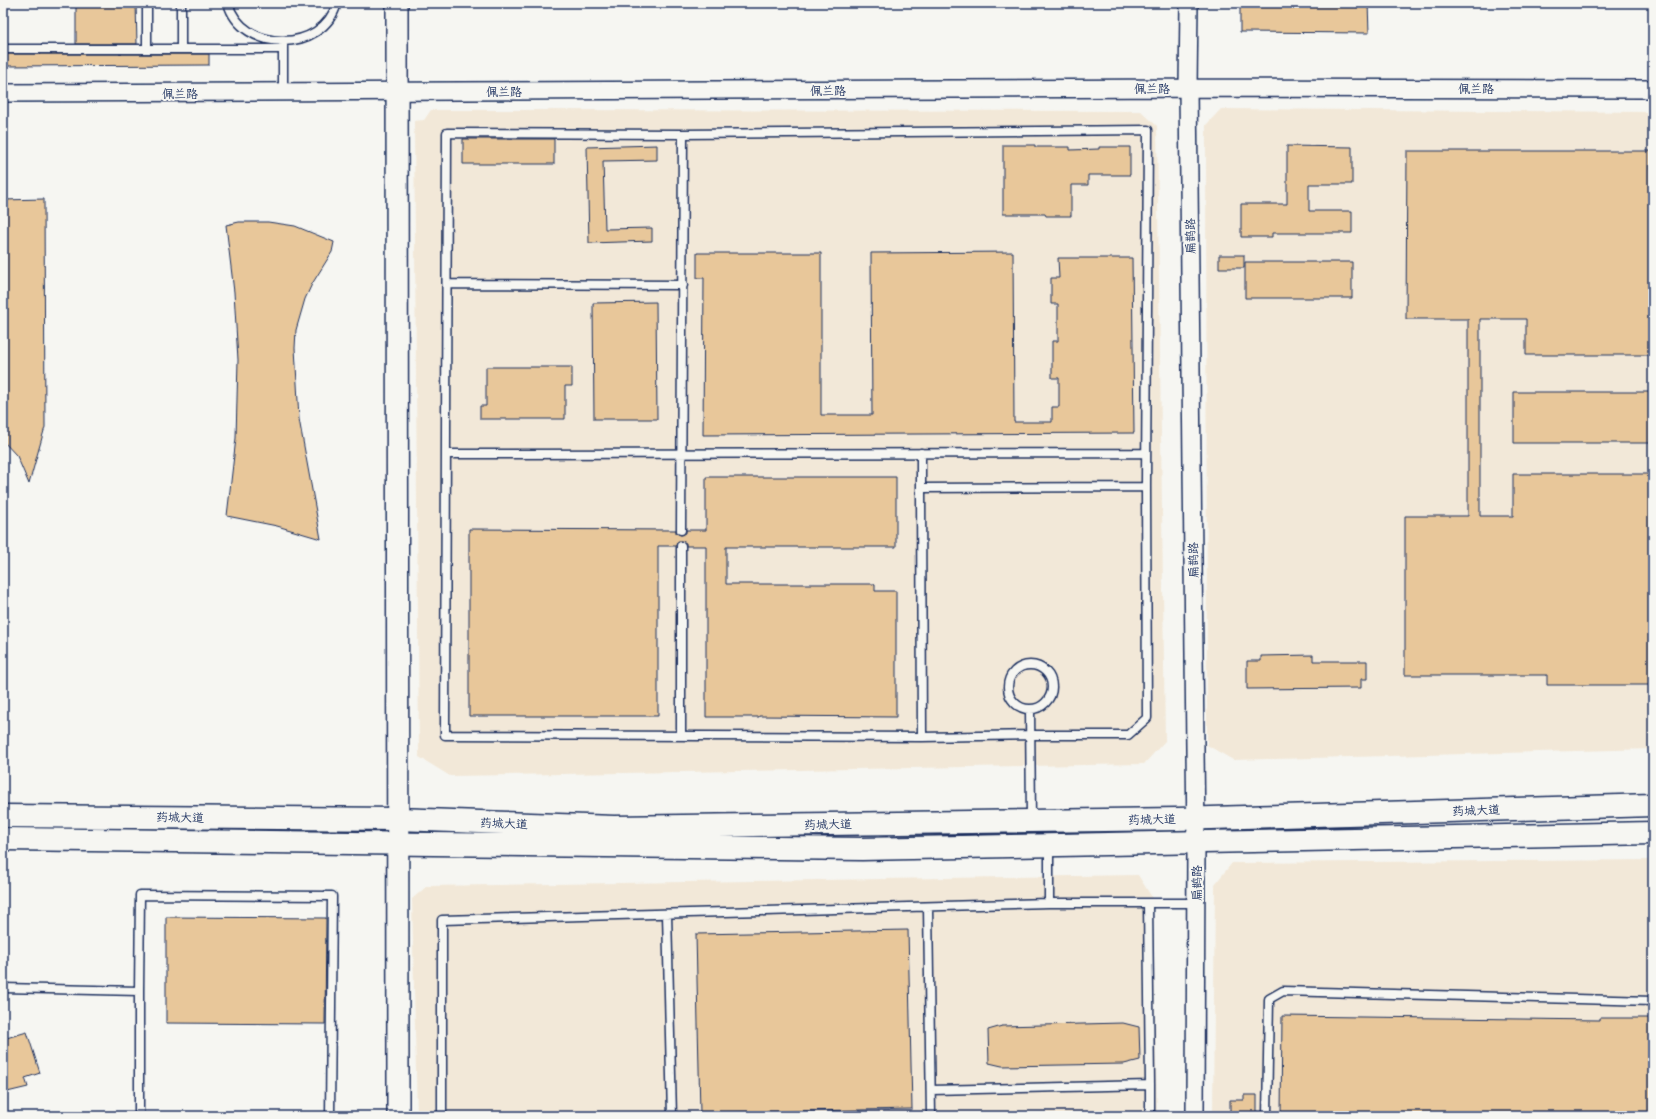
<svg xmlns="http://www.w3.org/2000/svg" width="1656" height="1119" viewBox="0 0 1656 1119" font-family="'Patrick Hand','LXGW WenKai TC',sans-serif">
<rect width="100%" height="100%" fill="#f6f6f2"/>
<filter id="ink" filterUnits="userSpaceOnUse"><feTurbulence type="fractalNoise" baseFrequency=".025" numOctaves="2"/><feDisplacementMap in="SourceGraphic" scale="8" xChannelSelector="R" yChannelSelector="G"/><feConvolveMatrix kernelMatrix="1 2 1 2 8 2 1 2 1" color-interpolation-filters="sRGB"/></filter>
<g filter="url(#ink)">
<path fill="#f2e8d8" d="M1221 109 1653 112V749L1233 760 1207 745 1206 125Z
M431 110 1141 111 1157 126 1165 741 1144 764 450 776 419 757 414 121 424 120Z
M1653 860V1116H1213L1215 884 1232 863Z
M1138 875 1153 899 1157 1116H417L412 899 427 886Z"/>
<path fill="#e8c79a" stroke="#1b2f5e" d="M76 3H136L137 44H76Z
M1240 3H1368L1369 33 1240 32Z
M3 54H209V65L3 66Z
M463 139H554V164H463Z
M657 145V160L603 161 605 229 652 228V241L589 243 587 147Z
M1003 145H1035V147H1070V150L1099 149V147H1130V175H1088V185H1071V216H1046L1045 214H1003Z
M1287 146 1352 147V184H1309V211H1352V233H1272V237H1241V204H1287Z
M1407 151H1651V197H1653V355H1526V319H1480V516H1513V474H1653V685H1547V675H1405V516H1468V319H1406Z
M44 199 45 427 29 484 17 456 3 441V200Z
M239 222H268L295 226 334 242 332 252 312 284 305 299 296 330 295 348 299 419 321 539 277 526 227 516 236 438 238 360 234 292 226 225Z
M1013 252 1014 422H1052V407H1059V378H1052V341H1058V304H1051V278H1059L1058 258H1132L1134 433 703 435 704 278H697V253H821V415H872L871 253Z
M1219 255H1244V268H1219Z
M1245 262H1352V298H1245Z
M656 302 657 419H594L593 303Z
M486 367H572V386H565V419H480V406H486Z
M1514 392H1653V443H1514Z
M706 477H896V547H726V584H875V591H896V717L759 716V717H706V546H686V543L681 541H678L676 546H658V716H469V529L676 530V533L681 535 686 533V530H706Z
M1313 655V661H1367V679H1361V688L1247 689V661H1261V656Z
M166 917 326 918 325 1024 166 1023Z
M908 930 912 1109 700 1113 696 934Z
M1282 1016 1599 1020V1018H1653V1116H1281Z
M1123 1023 1139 1027 1140 1060 1124 1064 1002 1066 989 1063 988 1030 1002 1026Z
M27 1032 40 1073 25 1078 28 1087 3 1093V1039Z
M1244 1095H1257V1116H1230V1100H1244Z"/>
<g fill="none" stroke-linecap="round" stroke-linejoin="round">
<defs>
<path id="service" d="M147 3V49
M181 3V49
M228 3C242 53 323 54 337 3
M283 45V92
M3 49H283
M683 134 1148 130 1146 487
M447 284 683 285
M921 453V488
M446 454 1146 453
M1146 487 1147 718 1128 735H1030L922 737 921 488Z
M681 530 683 134 447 133 445 735 922 737
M1008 687a22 22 0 1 1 44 0a22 22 0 1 1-44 0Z
M1030 709 1031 820
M681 736V546
M1049 846V903H1196
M928 907 931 1116
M667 914 672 1116
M3 988 139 991V1116
M139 991 140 895 332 896 330 1116
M1150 1085V1116
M931 1090 1150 1085 1148 903
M442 1116V920L1049 903
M1267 1116 1269 999 1283 991 1653 1001"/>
<path id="minor" d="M1189 3 1188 88 1196 842 1195 1116
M3 93 1188 88 1653 89"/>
<path id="tertiary" d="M397 3 398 1116"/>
<path id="secondary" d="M3 816 398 819 614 827 1178 819 1653 805
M3 839 862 849 1653 833"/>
</defs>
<use href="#service" stroke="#1b2f5e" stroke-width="11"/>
<use href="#minor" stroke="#1b2f5e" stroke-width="20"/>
<use href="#tertiary" stroke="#1b2f5e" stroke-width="24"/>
<use href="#secondary" stroke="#1b2f5e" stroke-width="25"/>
<use href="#service" stroke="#f6f6f2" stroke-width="8"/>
<use href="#minor" stroke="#f6f6f2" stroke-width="17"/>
<use href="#tertiary" stroke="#f6f6f2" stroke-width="21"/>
<use href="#secondary" stroke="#f6f6f2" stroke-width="22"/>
</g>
</g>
<g text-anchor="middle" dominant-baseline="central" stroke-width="4" stroke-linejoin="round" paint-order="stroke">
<g font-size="12" fill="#1b2f5e" stroke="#f6f6f2">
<text x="1152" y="88">佩兰路</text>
<text x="1476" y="88">佩兰路</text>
<text x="828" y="90">佩兰路</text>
<text x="504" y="91">佩兰路</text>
<text x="180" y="93">佩兰路</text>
<text transform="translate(1190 236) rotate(-91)">扁鹊路</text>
<text transform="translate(1193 560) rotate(-91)">扁鹊路</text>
<text transform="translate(1476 810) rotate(-2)">药城大道</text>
<text transform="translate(180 817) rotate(1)">药城大道</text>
<text transform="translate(1152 819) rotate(-1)">药城大道</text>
<text transform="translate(504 823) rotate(2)">药城大道</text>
<text transform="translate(828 824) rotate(-1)">药城大道</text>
<text transform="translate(1196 883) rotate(-90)">扁鹊路</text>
</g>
</g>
<rect width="1656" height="1119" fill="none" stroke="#f6f6f2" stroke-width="16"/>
<rect x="8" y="8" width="1640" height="1103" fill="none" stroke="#1b2f5e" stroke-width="1.5" filter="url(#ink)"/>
</svg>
